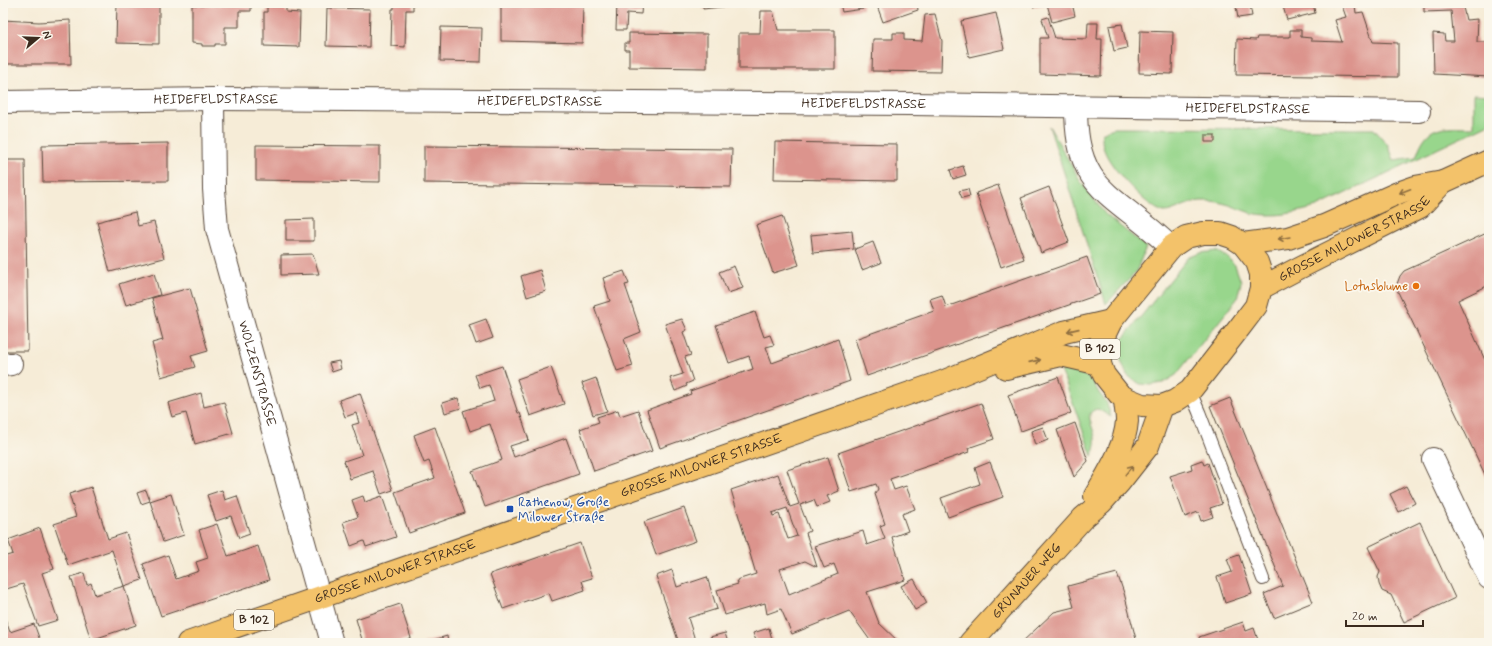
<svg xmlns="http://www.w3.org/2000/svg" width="1492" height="646" viewBox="0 0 1492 646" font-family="Mynerve,sans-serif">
<rect width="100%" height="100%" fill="#fbf7ec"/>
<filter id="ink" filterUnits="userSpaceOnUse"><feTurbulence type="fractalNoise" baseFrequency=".025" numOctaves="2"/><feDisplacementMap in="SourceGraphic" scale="8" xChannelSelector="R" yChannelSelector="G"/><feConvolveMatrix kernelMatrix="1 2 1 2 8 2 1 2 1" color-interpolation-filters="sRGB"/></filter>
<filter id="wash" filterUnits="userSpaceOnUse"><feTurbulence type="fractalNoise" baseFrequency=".012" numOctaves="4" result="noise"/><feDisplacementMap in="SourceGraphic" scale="16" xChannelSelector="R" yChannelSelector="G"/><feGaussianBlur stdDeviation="0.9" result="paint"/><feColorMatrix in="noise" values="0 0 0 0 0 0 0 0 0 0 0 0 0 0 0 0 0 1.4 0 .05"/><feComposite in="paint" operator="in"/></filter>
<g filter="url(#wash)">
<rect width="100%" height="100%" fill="#f6ecd7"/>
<path fill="#98d68c" stroke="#6a8055" d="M1474 94 1489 95V124L1317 207C1295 213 1274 218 1251 213 1241 210 1232 205 1222 203 1216 201 1208 201 1201 201 1190 201 1171 213 1164 212 1147 208 1111 168 1105 152 1102 146 1102 141 1102 134L1107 130 1115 128 1374 129 1388 145 1394 160 1416 157C1427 122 1442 127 1474 127Z
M1049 126 1081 182 1105 214 1146 247 1136 272 1106 304Z
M1216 251 1227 257 1235 265 1241 282 1237 299 1176 375 1163 383 1151 385 1140 384 1127 375 1120 358 1122 340 1188 258 1200 253Z
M1061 370H1068L1079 372 1092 380 1099 393 1107 403 1111 417 1098 409C1082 411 1094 427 1095 438 1096 443 1094 451 1092 456Z"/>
<g id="blocks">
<path fill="#dc948d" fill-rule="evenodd" d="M117 3H159V44L116 43Z
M226 3H251V11H239V27H225V44H215V46H202V44L192 43V5H226Z
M267 3H286V12L300 13 299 47 264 46V12H267Z
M394 3H413V10H406L405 47 391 46 392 9H394Z
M501 3H583L582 43 501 41Z
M617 3H642L641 14 627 13 626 30H616Z
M703 3H739V5L703 9Z
M840 3H863V9L842 12Z
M876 3H917L918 10 883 22Z
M1032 3H1072L1075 16 1052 22 1047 4 1033 7Z
M1282 3H1313L1315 13 1287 20Z
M1341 3H1359L1355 5 1356 13 1363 12 1373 42 1398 43V77L1236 75 1237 39 1256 40 1257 37H1290V30H1301V37L1311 38V41L1342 42 1335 20 1346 17Z
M1424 3H1462L1466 20 1478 19 1477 42H1489V77L1434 74 1433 33 1444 34 1445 41H1454L1451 11 1424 12Z
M1250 5 1252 16 1238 18 1236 7Z
M327 8 370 9 369 47 326 46Z
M761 11H773L778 30H835V69H739V33H760Z
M996 13 1004 49 969 57 961 21Z
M935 14 942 41 941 72 872 71 873 39H893V33H904V40L922 41 925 15Z
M1048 17 1055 38 1087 39 1088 23H1098L1097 39H1102L1101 76 1040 74V38H1048L1042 19Z
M3 20 39 22 70 20 71 64H3Z
M1122 24 1127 48 1114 51 1109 26Z
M441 27 482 28 481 62 440 61Z
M1140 31 1173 32 1172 74 1139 73Z
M629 33 707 34V68L629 67V50H625V43H629Z
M1205 135H1215V142H1205Z
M775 142 897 144V181L774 179Z
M168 143V181L43 182 42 145Z
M256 145 380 146V182L256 180Z
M424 146 732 149 731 187 424 183Z
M3 160H25L28 351H3Z
M963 166 966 175 953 179 950 170Z
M998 185 1024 259 1001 267 976 193Z
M1049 187 1069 242 1041 253 1021 198Z
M968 189 970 196 962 198 959 191Z
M135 212 138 226 154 222 164 258 110 272 97 222Z
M782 216 799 265 773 273 756 225Z
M314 219V241H286V220Z
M852 231 854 249 813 253 811 235Z
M1489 232V285L1458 300 1489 369V483L1398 292 1397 284 1400 276 1404 271Z
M873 242 881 263 862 270 855 249Z
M313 254 319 274 281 275V255Z
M1087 257 1100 294 867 376 855 339 934 311 930 299 942 295 946 307Z
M734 266 743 288 728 293 719 272Z
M540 270 546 291 527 297 521 276Z
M624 271 629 284 625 285 641 332 624 339 633 366 617 371 594 306 610 301 603 278Z
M154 273 160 295 126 305 119 284Z
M190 288 208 351 191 356 195 367 161 377 152 343 163 340 152 298Z
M755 312 764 337 770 335 774 345 766 347 772 363 838 339 850 381 660 448 647 410 691 394 690 391 753 369 749 356 729 363 716 325Z
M486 319 493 338 476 344 469 325Z
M682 319 687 330 683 332 691 355 685 357 693 381 686 384 687 386 675 391 670 378 683 374 665 324Z
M339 361 341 369 332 372 329 363Z
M502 366 518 413H520L529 440 510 446 514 457 566 438 579 474 485 507 472 471 502 460 490 424 470 431 463 411 494 401 489 385 480 388 475 375Z
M551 367 564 404 530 416 517 379Z
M1058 377 1071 413 1021 431 1008 395Z
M596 378 607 411 593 415 582 383Z
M201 393 204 407 224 402 233 433 195 444 186 413 172 417 168 403Z
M360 393 393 490 381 494 373 471 350 479 344 461 362 455 352 425 359 423 356 413 345 417 339 400Z
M458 398 461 408 445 413 442 403Z
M1230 398 1313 602 1274 618 1264 594 1283 586 1210 406Z
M981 403 994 439 968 448 969 452 890 479 894 490 906 486 915 509 902 514 908 531 892 537 905 580 867 592 879 623 900 643H872L849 611 792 634 781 609 767 614 765 603 725 615 717 590 738 584 737 580 756 574 731 490 778 474 790 507 799 504 787 470 828 457 839 491 827 496 830 502 817 507 814 500 800 505 810 531 806 533 817 567 805 561 780 569 789 594 838 574 834 564 824 568 815 546 863 531 867 545 885 539 880 526 885 524 875 494 878 489 876 484 851 492 838 453ZM787 508 797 536 788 539 779 514 773 516 772 513Z
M618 410 620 416 638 410 652 451 594 471 580 429 599 422 597 417Z
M1075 423 1088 461 1074 477 1057 430Z
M435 427 465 513 409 533 395 492 435 478 429 461 424 463 414 435Z
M1043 427 1048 440 1035 445 1031 431Z
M1202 460 1204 465 1208 463 1222 504 1210 508 1213 517 1201 521 1198 512 1185 517 1170 476 1192 469 1191 464Z
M990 462 1003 497 948 517 941 498 980 484 975 468Z
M1406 486 1415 503 1399 512 1390 494Z
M91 487 108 539 126 533 142 580 124 586 112 550 68 565 54 524 76 517 69 494Z
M146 490 150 501 141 504 137 493Z
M222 490 225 500 237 496 250 534 239 538 231 516 216 521 207 495Z
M171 494 184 535 163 542 150 501Z
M363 496 365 502 382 496 396 537 366 547 364 541 351 546 343 522 358 517 352 500Z
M684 508 696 541 656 555 644 522Z
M1420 522 1455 598 1404 622 1391 595 1382 591 1379 584 1378 577 1380 572 1368 547Z
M217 524 228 556 258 546 269 580 161 616 143 564 168 555 176 579 199 571 196 562 208 558 199 530Z
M40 528 54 569 42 573 58 620 38 626 23 584 3 590V557L13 554 8 540Z
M580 543 592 578 582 581 585 590 552 601 549 593 503 609 490 574Z
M1239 555 1252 594 1225 603 1217 577 1232 572 1227 559Z
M672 570 677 587 707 577 717 609 688 618 696 643H679L656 576Z
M84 573 87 585 91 583 95 595 124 586 136 625 91 640 71 577Z
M1117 573 1124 593 1137 643H1021L1054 612 1074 607 1068 586Z
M914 579 927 603 915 610 901 586Z
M400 604 411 638 395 643H363L356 619Z
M3 613 10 632 34 624 41 643H3Z
M1243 622 1246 631 1254 628 1259 643H1201L1199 637Z
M769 628 773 643H757L753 633Z
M725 633 728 643H711L710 637Z
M447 636 448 643H423Z"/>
</g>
</g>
<g filter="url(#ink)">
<use href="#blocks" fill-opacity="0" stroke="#57473a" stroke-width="1"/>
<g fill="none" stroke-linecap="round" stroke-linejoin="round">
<defs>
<path id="lane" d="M1190 391 1199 412 1263 579"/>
<g id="street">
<path id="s1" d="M213 99 214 189 217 229 332 643"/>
<path id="s2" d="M3 102 213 99 910 104 1419 111"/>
<path d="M1076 106C1076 130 1078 154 1091 175 1101 191 1118 203 1133 215 1146 225 1159 236 1171 247"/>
<path d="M3 365 11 364"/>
<path d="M1433 459 1489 578"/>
</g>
<g id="primary">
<path d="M1243 244 1288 238 1324 226 1398 193 1415 187 1443 182 1489 161"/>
<path id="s3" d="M1261 288V274L1257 262 1243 244 1232 237 1220 233H1203L1186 237 1171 247 1111 321 1100 344V364L1104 375 1119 394 1125 398 1142 405 1162 406 1175 401 1190 391 1240 327 1256 306 1261 288 1299 268 1420 207 1443 182"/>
<path d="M1006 368 1061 355 1100 364"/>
<path d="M1095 496C1108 473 1125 448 1127 421 1127 413 1125 406 1125 398"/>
<path id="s4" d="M188 643 942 382 1064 332 1111 321"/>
<path id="s5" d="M970 643 1083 518 1102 502 1119 483 1148 446 1162 406"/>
</g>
</defs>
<use href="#lane" stroke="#57473a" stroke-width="14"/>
<use href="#street" stroke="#57473a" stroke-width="24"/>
<use href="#primary" stroke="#57473a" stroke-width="24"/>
<use href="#lane" stroke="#fff" stroke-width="12"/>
<use href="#street" stroke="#fff" stroke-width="22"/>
<use href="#primary" stroke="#f3c26a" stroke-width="22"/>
</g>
<defs><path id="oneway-shaft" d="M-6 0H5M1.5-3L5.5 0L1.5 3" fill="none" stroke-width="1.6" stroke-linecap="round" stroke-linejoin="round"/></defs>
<g stroke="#8e6e40">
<use href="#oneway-shaft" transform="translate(1405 191) rotate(159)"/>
<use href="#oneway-shaft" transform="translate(1284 238) rotate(170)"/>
<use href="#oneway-shaft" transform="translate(1073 330) rotate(167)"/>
<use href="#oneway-shaft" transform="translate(1035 361) rotate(-13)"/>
<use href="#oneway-shaft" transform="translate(1129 470) rotate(-51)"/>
</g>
</g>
<circle fill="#e8710a" stroke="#fbf7ec" stroke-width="1.5" cx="1416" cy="286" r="4"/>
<rect fill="#1a4fb4" stroke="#fbf7ec" stroke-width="1.5" x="506" y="505" width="8" height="8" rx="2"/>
<g text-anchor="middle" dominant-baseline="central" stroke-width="3.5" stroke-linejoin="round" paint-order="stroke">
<g fill="#fbf7ec" stroke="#75685c" stroke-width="1">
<rect x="1080" y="339" width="40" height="20" rx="3"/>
<rect x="234" y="610" width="40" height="20" rx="3"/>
</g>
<g font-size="12" font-weight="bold" fill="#3b2a1e">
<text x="1100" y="349">B 102</text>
<text x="254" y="620">B 102</text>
</g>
<g font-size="13" fill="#3b2a1e" stroke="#fbf7ec">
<text stroke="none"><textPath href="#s2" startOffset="213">HEIDEFELDSTRASSE</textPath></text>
<text stroke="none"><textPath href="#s2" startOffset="537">HEIDEFELDSTRASSE</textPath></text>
<text stroke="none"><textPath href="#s2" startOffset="861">HEIDEFELDSTRASSE</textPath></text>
<text stroke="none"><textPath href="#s2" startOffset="1245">HEIDEFELDSTRASSE</textPath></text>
<text stroke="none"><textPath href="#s3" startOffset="614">GROSSE MILOWER STRASSE</textPath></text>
<text stroke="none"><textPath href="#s1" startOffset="280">WOLZENSTRASSE</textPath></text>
<text stroke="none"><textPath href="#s4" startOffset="543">GROSSE MILOWER STRASSE</textPath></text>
<text stroke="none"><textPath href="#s4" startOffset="219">GROSSE MILOWER STRASSE</textPath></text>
<text stroke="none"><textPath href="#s5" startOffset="84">GRÜNAUER WEG</textPath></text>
</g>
<g font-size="13" fill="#c56008" stroke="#fbf7ec" text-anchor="end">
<text x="1408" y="286">Lotusblume</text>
</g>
<g font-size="13" fill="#164399" stroke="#fbf7ec" text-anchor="start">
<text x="518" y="502">Rathenow, Große<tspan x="518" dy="15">Milower Straße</tspan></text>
</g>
</g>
<rect width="1492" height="646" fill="none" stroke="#fbf7ec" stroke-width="16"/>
<g transform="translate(38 38) rotate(71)" stroke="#fbf7ec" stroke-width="3" paint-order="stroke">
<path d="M0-3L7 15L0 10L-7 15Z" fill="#3b2a1e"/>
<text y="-6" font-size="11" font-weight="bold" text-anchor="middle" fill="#3b2a1e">N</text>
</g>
<path d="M1346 620v6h77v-6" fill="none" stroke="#3b2a1e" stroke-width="2"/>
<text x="1352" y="620" font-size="12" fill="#3b2a1e" stroke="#fbf7ec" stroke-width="3" paint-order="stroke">20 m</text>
</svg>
